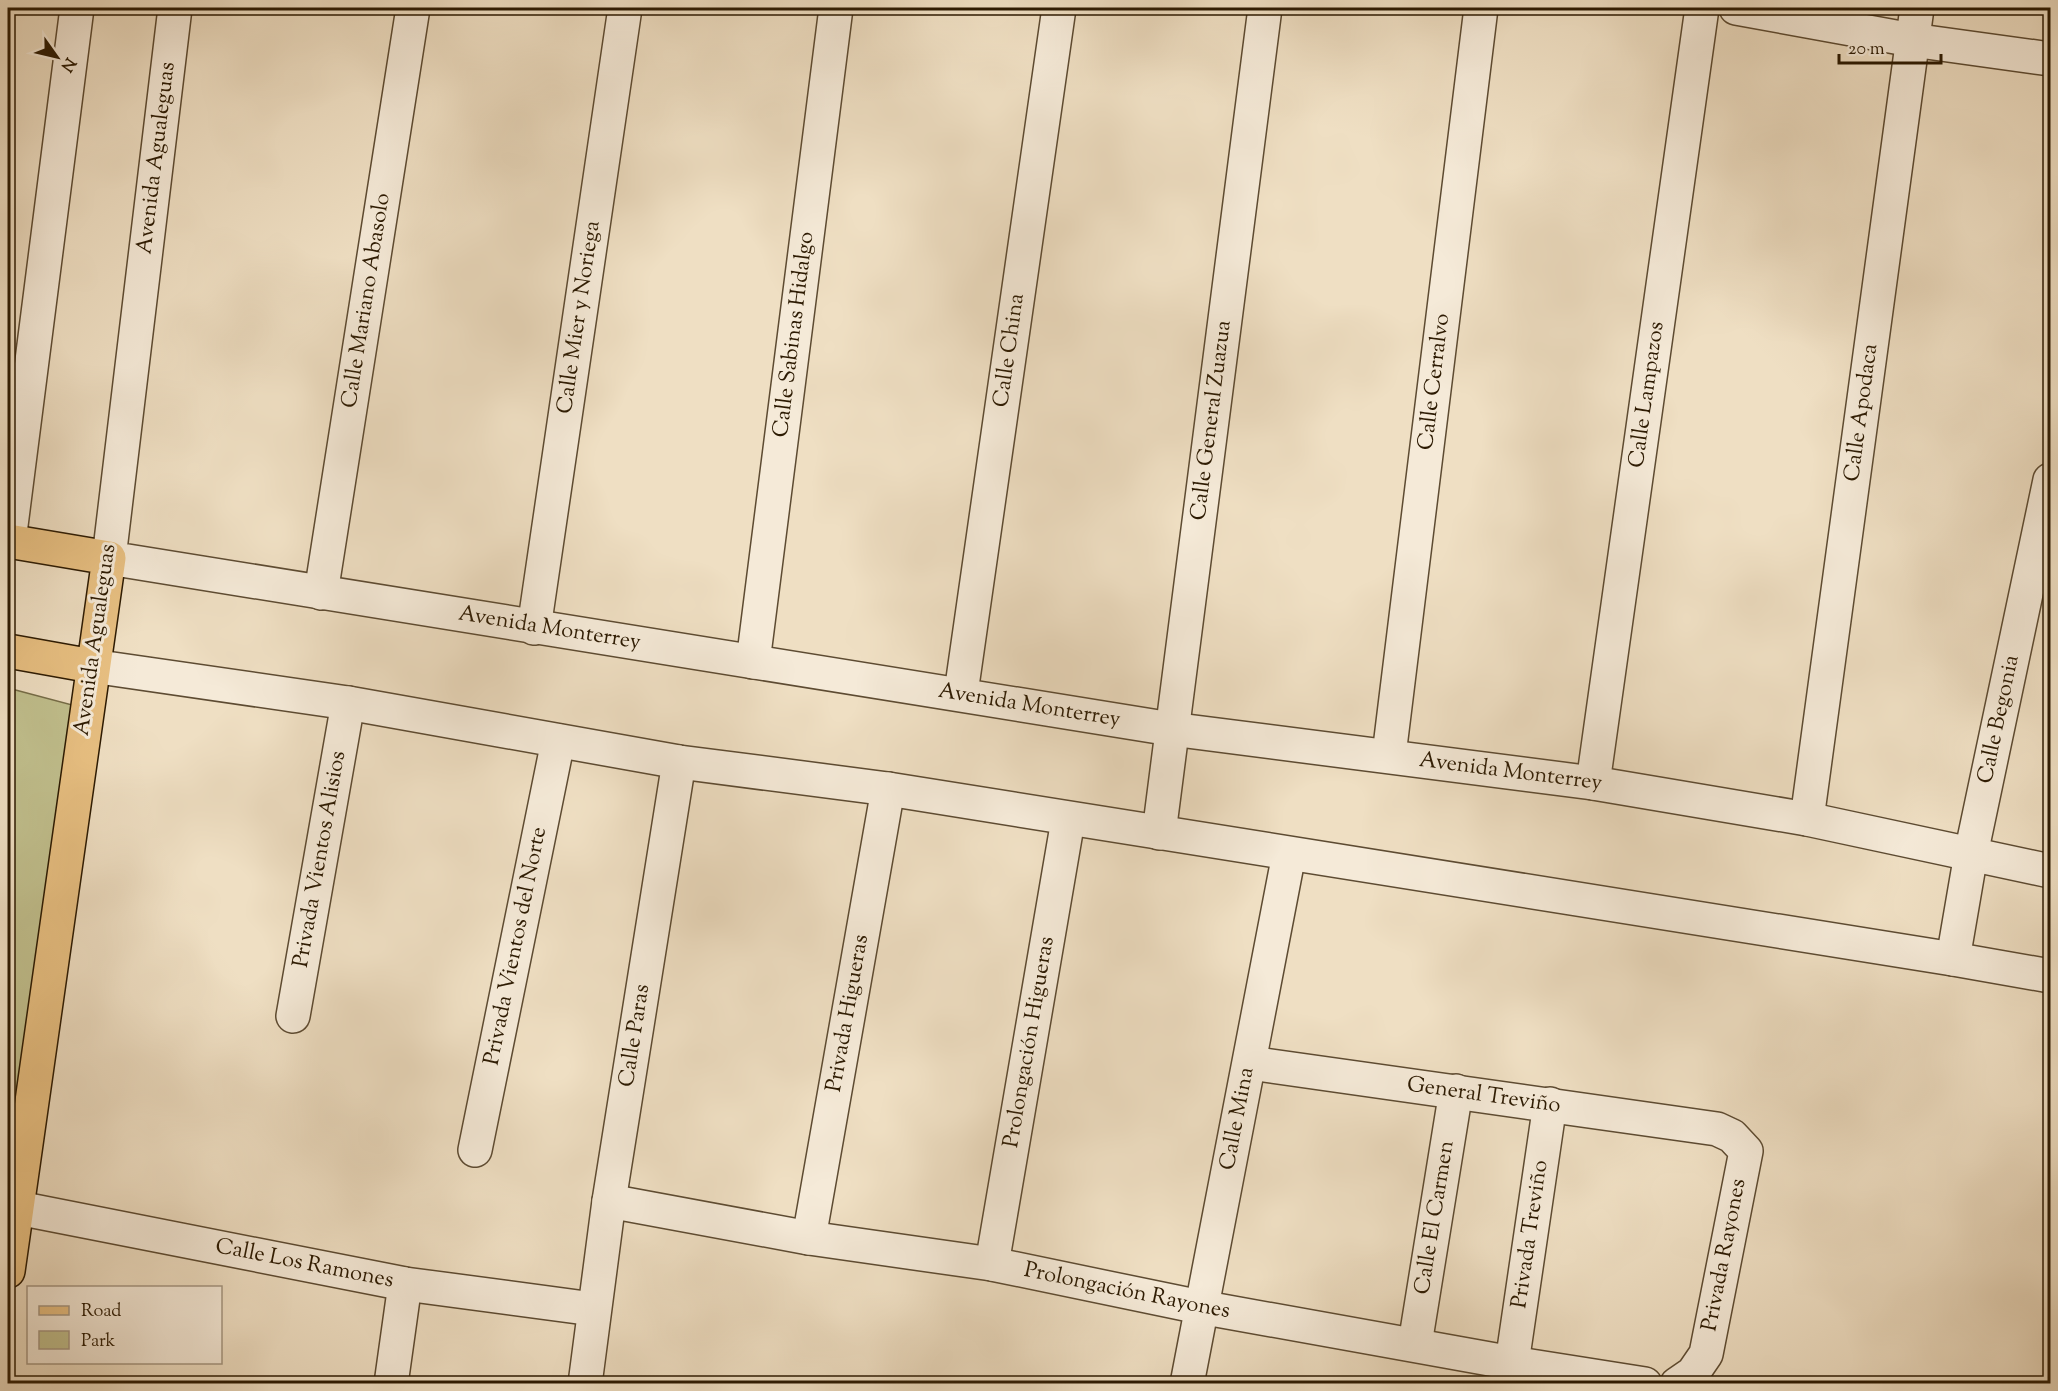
<svg xmlns="http://www.w3.org/2000/svg" width="2058" height="1391" viewBox="0 0 2058 1391" font-family="'Sorts Mill Goudy',serif">
<rect width="100%" height="100%" fill="#efdfc3"/>
<filter id="stains"><feTurbulence type="fractalNoise" baseFrequency=".00333" numOctaves="4"/><feColorMatrix values="0 0 0 0 .2 0 0 0 0 .09 0 0 0 0 .02 0 0 0 .5 -.17"/></filter>
<radialGradient id="worn" r=".72"><stop offset=".6" stop-color="#630" stop-opacity="0"/><stop offset="1" stop-color="#630" stop-opacity=".3"/></radialGradient>
<path fill="#c1c08e" stroke="#766d48" stroke-width="1.5" d="M8 688 76 706 8 1184Z"/>
<g fill="none" stroke-linecap="round" stroke-linejoin="round">
<defs>
<g id="minor">
<path id="s1" d="M175 8 109 558 1171 729 1593 783 1807 819 2050 871"/>
<path d="M1736 8 1912 40 2050 59"/>
<path d="M9 541 77 8"/>
<path id="s2" d="M321 593 413 8"/>
<path id="s3" d="M534 628 625 8"/>
<path id="s4" d="M753 662 836 8"/>
<path d="M92 666 348 703 679 762 888 789 1953 959 2050 976"/>
<path id="s5" d="M961 693 1059 8"/>
<path id="s6" d="M1389 755 1481 8"/>
<path id="s7" d="M1593 783 1702 8"/>
<path id="s8" d="M1807 819 1917 8"/>
<path id="s9" d="M1159 833 1265 8"/>
<path id="s10" d="M1953 959 1971 854 2050 480"/>
<path id="s11" d="M293 1016 348 703"/>
<path id="s12" d="M1250 1063 1717 1129 1732 1136 1746 1151 1706 1354 1693 1373 1677 1384"/>
<path id="s13" d="M475 1150 558 741"/>
<path id="s14" d="M609 1201 809 1238 992 1264 1200 1307 1512 1363 1645 1384"/>
<path id="s15" d="M8 1206 405 1284 593 1309"/>
<path id="s16" d="M809 1238 888 789"/>
<path id="s17" d="M992 1264 1068 820"/>
<path id="s18" d="M1415 1344 1456 1091"/>
<path id="s19" d="M1512 1363 1550 1104"/>
<path d="M391 1384 405 1284"/>
<path id="s20" d="M585 1384 609 1201 679 762"/>
<path id="s21" d="M1187 1384 1289 854"/>
</g>
<path id="major" d="M8 541 109 558 8 1271
M8 651 92 666"/>
</defs>
<use href="#minor" stroke="#5d4b32" stroke-width="36"/>
<use href="#major" stroke="#2c1a02" stroke-width="36"/>
<use href="#minor" stroke="#f5ead8" stroke-width="33"/>
<use href="#major" stroke="#e8c082" stroke-width="33"/>
</g>
<g text-anchor="middle" dominant-baseline="central" stroke-width="6" stroke-linejoin="round" paint-order="stroke">
<g font-size="22" fill="#2c1a02" stroke="#f5ead8">
<text transform="translate(157 158) rotate(-83)">Avenida Agualeguas</text>
<text stroke="none"><textPath href="#s2" startOffset="296">Calle Mariano Abasolo</textPath></text>
<text stroke="none"><textPath href="#s3" startOffset="314">Calle Mier y Noriega</textPath></text>
<text stroke="none"><textPath href="#s4" startOffset="330">Calle Sabinas Hidalgo</textPath></text>
<text stroke="none"><textPath href="#s5" startOffset="346">Calle China</textPath></text>
<text stroke="none"><textPath href="#s6" startOffset="376">Calle Cerralvo</textPath></text>
<text stroke="none"><textPath href="#s7" startOffset="392">Calle Lampazos</textPath></text>
<text stroke="none"><textPath href="#s8" startOffset="410">Calle Apodaca</textPath></text>
<text stroke="none"><textPath href="#s9" startOffset="416">Calle General Zuazua</textPath></text>
<text stroke="none"><textPath href="#s1" startOffset="1000">Avenida Monterrey</textPath></text>
<text transform="translate(96 640) rotate(-82)">Avenida Agualeguas</text>
<text stroke="none"><textPath href="#s1" startOffset="1486">Avenida Monterrey</textPath></text>
<text stroke="none"><textPath href="#s10" startOffset="244">Calle Begonia</textPath></text>
<text stroke="none"><textPath href="#s1" startOffset="1972">Avenida Monterrey</textPath></text>
<text stroke="none"><textPath href="#s11" startOffset="159">Privada Vientos Alisios</textPath></text>
<text stroke="none"><textPath href="#s13" startOffset="208">Privada Vientos del Norte</textPath></text>
<text stroke="none"><textPath href="#s16" startOffset="228">Privada Higueras</textPath></text>
<text stroke="none"><textPath href="#s20" startOffset="352">Calle Paras</textPath></text>
<text stroke="none"><textPath href="#s17" startOffset="225">Prolongación Higueras</textPath></text>
<text stroke="none"><textPath href="#s12" startOffset="236">General Treviño</textPath></text>
<text stroke="none"><textPath href="#s21" startOffset="270">Calle Mina</textPath></text>
<text stroke="none"><textPath href="#s18" startOffset="128">Calle El Carmen</textPath></text>
<text stroke="none"><textPath href="#s19" startOffset="130">Privada Treviño</textPath></text>
<text transform="translate(1725 1255) rotate(-79)">Privada Rayones</text>
<text stroke="none"><textPath href="#s15" startOffset="302">Calle Los Ramones</textPath></text>
<text stroke="none"><textPath href="#s14" startOffset="526">Prolongación Rayones</textPath></text>
</g>
</g>
<rect width="2058" height="1391" fill="none" stroke="#efdfc3" stroke-width="30"/>
<rect x="9" y="9" width="2040" height="1373" fill="none" stroke="#2c1a02" stroke-width="3"/>
<rect x="15" y="15" width="2028" height="1361" fill="none" stroke="#2c1a02" stroke-width="1.5"/>
<rect x="27" y="1286" width="195" height="78" fill="#f5ead8" stroke="#a59782" stroke-width="1.5"/>
<rect x="39" y="1306" width="30" height="9" fill="#e8c082" stroke="#a59782" stroke-width="1.5"/>
<text x="81" y="1316" font-size="18" fill="#2c1a02">Road</text>
<rect x="39" y="1331" width="30" height="18" fill="#c1c08e" stroke="#a59782" stroke-width="1.5"/>
<text x="81" y="1346" font-size="18" fill="#2c1a02">Park</text>
<g transform="translate(57 57) rotate(124)" stroke="#f5ead8" stroke-width="4.5" paint-order="stroke">
<path d="M0-4.5L10 22L0 15L-10 22Z" fill="#2c1a02"/>
<text y="-9" font-size="16" font-weight="bold" text-anchor="middle" fill="#2c1a02">N</text>
</g>
<path d="M1839 54v9h102v-9" fill="none" stroke="#2c1a02" stroke-width="3"/>
<text x="1848" y="54" font-size="18" fill="#2c1a02" stroke="#f5ead8" stroke-width="4.5" paint-order="stroke">20 m</text>
<rect width="100%" height="100%" filter="url(#stains)"/>
<rect width="100%" height="100%" fill="url(#worn)"/>
</svg>
